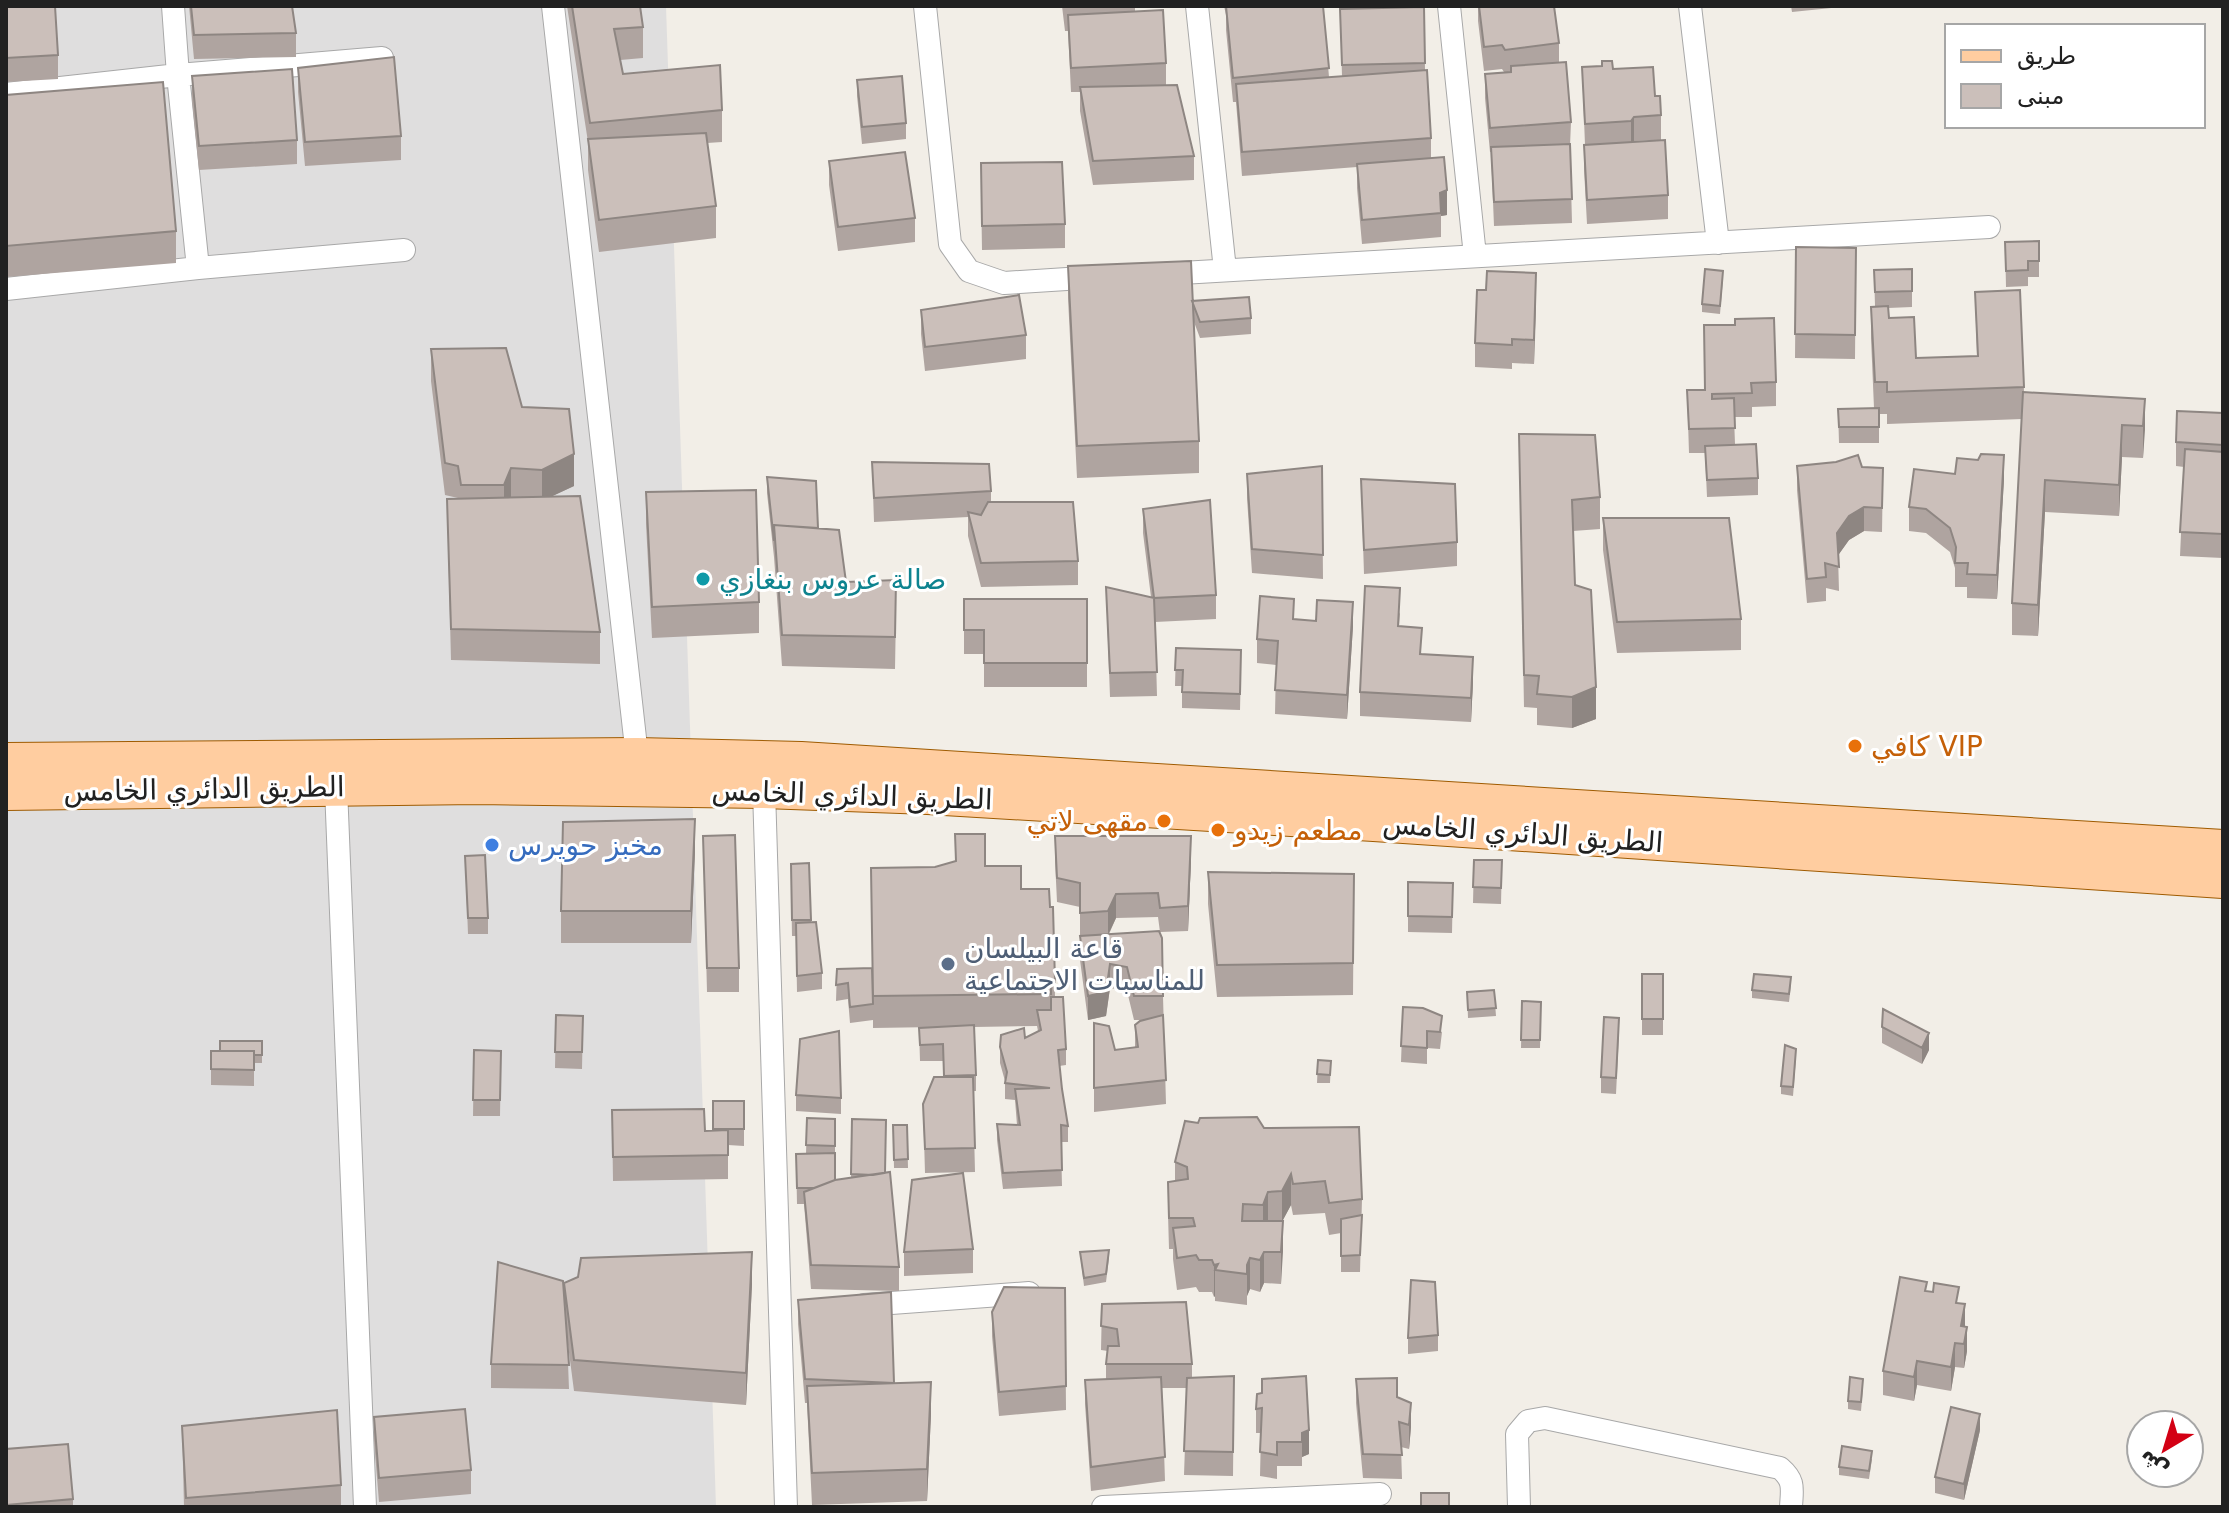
<svg xmlns="http://www.w3.org/2000/svg" width="2229" height="1513" viewBox="0 0 2229 1513" font-family="'DejaVu Sans','Noto Naskh Arabic',sans-serif">
<rect width="100%" height="100%" fill="#f2eee7"/>
<path fill="#dfdede" d="M6 6H666L716 1507H6Z"/>
<g fill="none" stroke-linecap="round" stroke-linejoin="round">
<defs>
<path id="street" d="M173 6 178 75 198 268
M553 6 637 756
M925 6 950 244 969 271 1004 283 1098 277
M1197 6 1225 270
M1449 6 1475 256
M1690 6 1718 243
M6 94 178 75 382 58
M1164 274 1989 227
M6 289 198 268 404 250
M336 788 365 1507
M764 790 786 1507
M864 1305 1029 1293
M1103 1507 1380 1494
M1519 1507 1517 1434 1528 1421 1545 1418 1780 1468C1795 1481 1792 1488 1791 1507"/>
<path id="primary" d="M6 761 637 756 801 760 2223 848
M6 792 478 786 764 790 928 796 1374 823 2223 880"/>
</defs>
<use href="#street" stroke="#a8a8a8" stroke-width="24"/>
<use href="#primary" stroke="#9f5b00" stroke-width="38"/>
<use href="#street" stroke="#fff" stroke-width="22"/>
<use href="#primary" stroke="#ffcda0" stroke-width="36"/>
</g>
<path fill="#afa4a0" d="M6 6 58 55V79L6 82Z
M189 6H292L296 33V57L194 59Z
M567 6H640L643 27V58L620 60 623 74 722 110V142L707 143 716 206V238L599 252 588 170V142Z
M666 6H714V8H666Z
M1062 6H1135V12L1166 63V85L1194 156V180L1093 185 1080 111V92H1071L1068 31H1065Z
M1224 6H1323L1329 77 1342 76 1340 9 1424 7 1425 70 1431 138V158L1447 215 1441 216V237L1362 244 1357 188V167L1242 176 1236 102H1233L1226 30V15Z
M1478 6H1554L1559 43V62L1571 122 1570 146 1572 223 1494 226 1491 152H1490L1485 98V74L1504 72 1502 69 1484 71 1478 21Z
M1791 6H1851L1792 12Z
M1582 67 1613 69 1655 96 1661 115V140L1634 141 1633 142 1668 195V219L1587 224 1584 169V145H1585Z
M298 68 401 136V160L305 166 298 92Z
M192 76 297 140V164L199 170 192 100Z
M857 80 906 123V139L862 144 857 96Z
M6 95 176 231V263L6 277Z
M829 161 915 218V242L838 251 829 185Z
M981 187 1065 224V248L982 250Z
M2039 241V277H2028V286L2006 287 2005 242Z
M1796 247 1856 248 1855 359 1795 358Z
M1068 266 1251 318V334L1200 338 1194 322 1199 441V473L1077 478 1068 298Z
M1912 269V307L1888 308 1889 318 1916 358 1977 356 1975 292 2020 290 2024 392 2145 399 2143 458 2122 457 2119 516 2045 512 2038 636 2012 635V603L2022 419 1887 424V414H1879V443H1839L1838 409 1874 408 1871 338V307L1875 306 1874 270Z
M1723 279 1720 314 1702 312V304Z
M1536 297 1534 364 1512 363V369L1475 367V343Z
M921 310 1026 335V359L925 371 921 334Z
M1704 325 1776 382V406L1752 407V417H1734L1735 444 1758 478V495L1707 497 1705 453H1689L1687 390H1705Z
M431 349 522 407 574 486 552 496 600 632V664L451 660 447 499H458V498L445 495 431 381Z
M2223 413V558L2180 556 2184 467 2176 466V442Z
M1519 434 1600 497V529L1573 531 1575 585 1596 719 1572 728 1537 725V708L1524 707Z
M872 462 991 491V502L1078 561V585L981 587 968 536V517L874 522Z
M1322 466 1323 579 1252 573 1247 498V474Z
M1797 466 1883 468 1882 532 1864 531 1849 540 1838 555 1839 591 1826 588V601L1807 603 1797 490Z
M767 477 818 528 846 582 896 612 895 669 782 666 774 557 767 493Z
M1361 479 1457 542V566L1364 574Z
M2004 479 1997 599 1967 598V587H1955V568L1950 552 1926 533 1909 531V507Z
M646 492 759 602V633L652 638 646 524Z
M1143 509 1216 595V619L1155 622 1157 696 1110 697 1106 587 1151 597 1143 533Z
M1603 518 1741 619V650L1617 653 1603 550Z
M964 599H1087V687H984V654H964Z
M1400 612 1399 626 1422 654 1473 681 1471 722 1360 716V692Z
M1294 619 1353 626 1347 719 1275 714 1276 665 1257 663V639Z
M1176 648 1241 666 1240 710 1182 708V686H1175Z
M703 836 739 968V992H707Z
M1055 836 1191 860 1188 931 1160 932 1158 917 1116 918 1109 934 1163 996 1166 1104 1094 1112V1023L1115 1050 1135 1047V1025L1144 1020H1134L1127 991 1110 988 1106 1016 1088 1020 1080 960V907L1057 902 1055 860Z
M695 851 691 943H561V911Z
M465 856 488 918V934H468Z
M1474 860H1502L1501 904 1473 903Z
M809 863 811 922 822 973V989L797 992 796 936H792L791 880Z
M985 866 1050 907H1053L1055 997 1066 1049V1065L1059 1066 1062 1089 1068 1126V1142H1061L1062 1186 1003 1189 997 1140V1124L1017 1125 1015 1100 1005 1099V1081L1000 1063V1047L1025 1038 1038 1031 1037 1026 974 1027 976 1075V1091H973L975 1172 925 1173 923 1104 944 1077 943 1061H920L919 1028 936 1027 873 1028V1020L850 1023 848 999 836 1001 837 969 872 968Z
M1208 872 1354 874 1353 995 1217 997 1208 904Z
M1408 882 1453 883 1452 933 1408 932Z
M1642 974H1663V1035H1642Z
M1791 985 1789 1002 1752 998V990Z
M1494 990 1496 1016 1468 1018 1467 992Z
M1522 1001 1541 1002 1540 1048H1521Z
M1403 1007 1442 1032 1440 1049 1427 1048V1064L1401 1062Z
M556 1015 583 1016 582 1069 555 1068Z
M1882 1027 1929 1050 1922 1064 1882 1043Z
M1619 1034 1616 1094 1601 1093V1077Z
M262 1041V1063H254V1086L211 1085V1051H220Z
M474 1050 501 1051 500 1116H473Z
M1796 1058 1793 1096 1781 1094V1086Z
M1318 1060 1331 1061 1330 1083H1317Z
M796 1095 841 1098V1114L796 1111Z
M713 1101H744V1146L728 1145V1179L613 1181 612 1110 705 1131H713Z
M807 1118 835 1119V1180L851 1178 852 1119 885 1173 899 1267V1291L811 1289 804 1204H797L796 1154H806Z
M893 1125H907L908 1168H894Z
M1264 1128 1362 1199 1360 1272H1341V1233L1329 1235 1325 1213 1293 1215 1291 1205 1282 1221 1281 1284 1264 1283 1260 1292 1250 1289 1247 1296V1305L1215 1301V1296L1214 1297 1212 1292H1199L1196 1287 1177 1290 1173 1259V1249H1169L1168 1214V1182L1175 1181V1162Z
M973 1249V1273L904 1276V1252Z
M1080 1252 1109 1258 1106 1282 1084 1286Z
M752 1284 746 1405 574 1391 567 1337 569 1389 491 1388V1364L564 1291Z
M1065 1288 1066 1410 999 1416 992 1336V1312Z
M1927 1291 1959 1303 1965 1327 1967 1351 1964 1368 1955 1367 1951 1391 1917 1385 1914 1401 1883 1395V1371Z
M798 1300 894 1383 931 1414 927 1501 812 1505 807 1403H805L798 1324Z
M1102 1304 1192 1364V1378L1234 1376 1233 1476 1184 1475 1187 1388H1162L1165 1481 1091 1491 1085 1404V1380L1106 1379V1364L1108 1351 1101 1350Z
M1438 1335V1351L1408 1354V1338Z
M1262 1379 1309 1454 1302 1457V1466H1277V1479L1260 1476 1261 1433H1256V1409L1262 1393Z
M1356 1379 1397 1397 1411 1427 1409 1449 1401 1447 1402 1479 1363 1478 1356 1403Z
M1863 1387 1861 1411 1848 1409V1401Z
M374 1417 471 1470V1494L379 1502 374 1441Z
M182 1426 341 1485V1507H184Z
M1980 1430 1964 1500 1935 1493V1477Z
M6 1449 73 1499V1507H6Z
M1872 1459 1869 1479 1839 1475V1467Z"/>
<path fill="#8e8682" d="M1634 117V141L1631 145V121Z
M1447 190V215L1441 216 1440 193Z
M1536 273V297L1534 364V340Z
M2145 399V430L2143 458V426Z
M2122 425V457L2119 516V485Z
M574 454V486L542 501V470Z
M2004 455V479L1997 599V575Z
M511 468V499L504 517V485Z
M2045 480V512L2038 636V605Z
M1864 507V531L1849 540 1837 557V533L1849 516Z
M1353 602V626L1347 719V695Z
M1473 657V681L1471 722V698Z
M1596 687V719L1572 728V697Z
M695 819V851L691 943V911Z
M1191 836V860L1188 931V906Z
M1116 894V918L1108 935V911Z
M1110 964V988L1106 1016 1088 1020V996Z
M1929 1033V1050L1922 1064V1048Z
M1291 1174V1205L1282 1222V1191Z
M1268 1192V1224L1263 1236V1205Z
M1283 1221V1252L1281 1284V1252Z
M752 1252V1284L746 1405V1373Z
M1264 1252V1283L1260 1292V1260Z
M1250 1258V1289L1247 1296V1305V1265Z
M1218 1264 1215 1270V1296L1214 1297V1265Z
M1965 1304V1328L1961 1326Z
M1967 1327V1351L1964 1368V1344Z
M1955 1343V1367L1951 1391V1367Z
M1917 1361V1385L1914 1401V1377Z
M931 1382V1414L927 1501V1469Z
M1411 1403V1427L1409 1449V1425Z
M1980 1414V1430L1964 1500V1484Z
M1309 1430V1454L1302 1457V1466V1433Z"/>
<path fill="#cbbfba" stroke="#8e8682" stroke-width="2" d="M6 6H55L58 55 6 58Z
M191 6H292L296 33 194 35Z
M572 6H640L643 27 614 29 623 74 720 65 722 110 590 123Z
M1226 6H1323L1329 68 1233 78Z
M1479 6H1554L1559 43 1505 50 1502 45 1484 47Z
M1424 7 1425 63 1342 65 1340 9Z
M1163 10 1166 63 1071 68 1068 15Z
M394 57 401 136 305 142 298 68Z
M1602 61H1612L1613 69 1653 67 1655 96H1660L1661 115 1634 117 1631 121 1585 124 1582 67 1602 66Z
M1566 62 1571 122 1490 128 1485 74 1511 72V66Z
M292 69 297 140 199 146 192 76Z
M1427 70 1431 138 1242 152 1236 84Z
M902 76 906 123 862 127 857 80Z
M163 82 176 231 6 246V95Z
M1177 85 1194 156 1093 161 1080 87Z
M706 133 716 206 599 220 588 139Z
M1665 140 1668 195 1587 200 1584 145Z
M1570 144 1572 199 1494 202 1491 147Z
M905 152 915 218 838 227 829 161Z
M1444 157 1447 190 1440 193 1441 213 1362 220 1357 164Z
M1062 162 1065 224 982 226 981 163Z
M2039 241V261H2028V270L2006 271 2005 242Z
M1796 247 1856 248 1855 335 1795 334Z
M1191 261 1199 441 1077 446 1068 266Z
M1705 269 1723 271 1720 306 1702 304Z
M1912 269V291L1875 292 1874 270Z
M1487 271 1536 273 1534 340 1512 339V345L1475 343 1477 290H1486Z
M2020 290 2024 387 1887 392V382H1875L1871 307 1888 306 1889 318 1914 317 1916 358 1978 356 1975 292Z
M1019 295 1026 335 925 347 921 310Z
M1249 297 1251 318 1200 322 1192 301Z
M1774 318 1776 382 1751 383 1752 393 1712 394V399L1734 398 1735 428 1689 429 1687 390H1705L1704 325H1735V319Z
M506 348 522 407 569 409 574 454 542 470 511 468 504 485H461L458 466 445 463 431 349Z
M2023 392 2145 399 2143 426 2122 425 2119 485 2045 480 2038 605 2012 603Z
M1879 408V427H1839L1838 409Z
M2177 411 2223 413V445L2176 442Z
M1519 434 1595 435 1600 497 1572 500 1575 585 1591 590 1596 687 1572 697 1537 694 1539 676 1524 675Z
M1756 444 1758 478 1707 480 1705 446Z
M2185 449 2223 452V534L2180 532Z
M1981 454 2004 455 1997 575 1967 574 1968 563H1955L1956 547 1950 528 1926 509 1909 507 1914 469 1955 474 1957 458 1978 460Z
M1858 455 1862 467 1883 468 1882 508 1864 507 1849 516 1837 533 1839 567 1825 563 1826 577 1807 579 1797 466 1836 462Z
M872 462 989 464 991 491 874 498Z
M1322 466 1323 555 1252 549 1247 474Z
M767 477 816 481 818 528 774 525V541Z
M1361 479 1455 484 1457 542 1364 550Z
M756 490 759 602 652 607 646 492Z
M580 496 600 632 451 629 447 499Z
M1210 500 1216 595 1154 598 1157 672 1110 673 1106 587 1154 598 1143 509Z
M988 502H1073L1078 561 981 563 968 512 981 515Z
M1603 518H1729L1741 619 1617 622Z
M774 525 839 530 846 582 896 580 895 637 782 635Z
M1365 586 1400 588 1398 626 1422 628 1420 654 1473 657 1471 698 1360 692Z
M1260 596 1294 599 1293 619 1316 621 1317 600 1353 602 1347 695 1275 690 1278 641 1257 639Z
M964 599H1087V663H984V630H964Z
M1176 648 1241 650 1240 694 1182 692 1183 670H1175Z
M695 819 691 911H561L563 822Z
M955 834H985V866H1021V889H1049L1050 907H1053L1055 982H1051V994L873 996 871 868 935 867 956 861Z
M735 835 739 968H707L703 836Z
M1055 836H1191L1188 906 1160 908 1158 893 1116 894 1108 911 1080 913V883L1057 878Z
M485 855 488 918H468L465 856Z
M1474 860H1502L1501 888 1473 887Z
M809 863 811 920H792L791 864Z
M1208 872 1354 874 1353 963 1217 965Z
M1408 882 1453 883 1452 917 1408 916Z
M816 922 822 973 797 976 796 923Z
M1159 931 1162 938 1163 996H1134L1127 967 1110 964 1106 992 1088 996 1080 936Z
M872 968 873 1004 850 1007 848 983 836 985 837 969Z
M1642 974H1663V1019H1642Z
M1754 974 1791 977 1789 994 1752 990Z
M1494 990 1496 1008 1468 1010 1467 992Z
M1051 997H1063L1066 1049 1058 1050 1062 1089 1068 1126 1061 1125 1062 1170 1003 1173 997 1124 1020 1125 1015 1089 1050 1088 1005 1083 1007 1072 1000 1047 1001 1035 1024 1028 1025 1038 1041 1030 1037 1010H1051Z
M1522 1001 1541 1002 1540 1040H1521Z
M1403 1007 1423 1008 1442 1016 1440 1032 1427 1031V1048L1401 1046Z
M1883 1009 1929 1033 1922 1048 1882 1027Z
M556 1015 583 1016 582 1052H555Z
M1163 1015 1166 1080 1094 1088V1023L1109 1026 1115 1050 1138 1047 1135 1025 1140 1021Z
M1604 1017 1619 1018 1616 1078 1601 1077Z
M974 1025 976 1075 944 1076 943 1044 920 1045 919 1028Z
M839 1031 841 1098 796 1095 800 1039Z
M220 1041H262V1055H254V1051H220Z
M1785 1045 1796 1049 1793 1087 1781 1086Z
M474 1050 501 1051 500 1100H473Z
M211 1051H254V1070L211 1069Z
M1318 1060 1331 1061 1330 1075 1317 1074Z
M934 1077H973L975 1148 925 1149 923 1104Z
M713 1101H744V1129H713Z
M704 1109 705 1131 728 1130V1155L613 1157 612 1110Z
M1257 1117 1264 1128 1359 1127 1362 1199 1329 1203 1325 1181 1293 1184 1291 1174 1282 1191 1268 1192 1263 1205 1243 1204 1242 1221H1283L1281 1252H1264L1260 1260 1250 1258 1247 1265V1274L1215 1270 1218 1264 1214 1265 1212 1260H1199L1196 1255 1177 1258 1173 1228 1195 1226 1193 1218H1169L1168 1182 1188 1179 1187 1167 1175 1162 1185 1121 1198 1123 1200 1118Z
M807 1118 835 1119V1146L806 1145Z
M852 1119 886 1120 885 1173 873 1175 851 1174Z
M893 1125H907L908 1159 894 1160Z
M835 1153V1180L814 1188H797L796 1154Z
M890 1172 899 1267 811 1265 804 1192 835 1180Z
M963 1173 973 1249 904 1252 912 1180Z
M1362 1215 1360 1255 1341 1256V1219Z
M1109 1250 1106 1274 1084 1278 1080 1252Z
M752 1252 746 1373 574 1360 564 1283 578 1277 581 1258Z
M498 1262 563 1281 569 1365 491 1364Z
M1900 1277 1927 1282 1925 1291 1933 1292 1934 1283 1959 1287 1956 1303 1965 1304 1961 1326 1967 1327 1964 1344 1955 1343 1951 1367 1917 1361 1914 1377 1883 1371Z
M1411 1280 1435 1282 1438 1335 1408 1338Z
M1004 1287 1065 1288 1066 1386 999 1392 992 1312Z
M891 1292 894 1383 805 1379 798 1300Z
M1186 1302 1192 1364H1106L1108 1346H1119L1117 1329 1101 1326 1102 1304Z
M1234 1376 1233 1452 1184 1451 1187 1378Z
M1306 1376 1309 1430 1302 1433V1442H1277V1455L1260 1452 1262 1408 1256 1409 1257 1394 1262 1393V1379Z
M1161 1377 1165 1457 1091 1467 1085 1380Z
M1850 1377 1863 1379 1861 1402 1848 1401Z
M1397 1378V1397L1411 1403 1409 1425 1399 1422 1402 1455 1363 1454 1356 1379Z
M931 1382 927 1469 812 1473 807 1386Z
M1951 1407 1980 1414 1964 1484 1935 1477Z
M465 1409 471 1470 379 1478 374 1417Z
M337 1410 341 1485 186 1498 182 1426Z
M68 1444 73 1499 6 1505V1449Z
M1842 1446 1872 1451 1869 1471 1839 1467Z
M1421 1493H1449V1507H1421Z"/>
<circle fill="#0f9aa8" stroke="#fff" stroke-width="3" cx="703" cy="579" r="8"/>
<g fill="#e8710a" stroke="#fff" stroke-width="3">
<circle cx="1855" cy="746" r="8"/>
<circle cx="1164" cy="821" r="8"/>
<circle cx="1218" cy="830" r="8"/>
</g>
<circle fill="#3f7fe0" stroke="#fff" stroke-width="3" cx="492" cy="845" r="8"/>
<circle fill="#5c6f8a" stroke="#fff" stroke-width="3" cx="948" cy="964" r="8"/>
<g text-anchor="middle" dominant-baseline="central" stroke-width="6" stroke-linejoin="round" paint-order="stroke">
<g font-size="28" fill="#0d838f" stroke="#fff" text-anchor="start">
<text x="719" y="579">صالة عروس بنغازي</text>
</g>
<g font-size="28" fill="#c56008" stroke="#fff" text-anchor="start">
<text x="1871" y="746">كافي VIP</text>
<text x="1148" y="821" text-anchor="end">مقهى لاتي</text>
<text x="1234" y="830">مطعم زيدو</text>
</g>
<g font-size="28" fill="#212121" stroke="#fff">
<text transform="translate(204 789) rotate(-1)">الطريق الدائري الخامس</text>
<text transform="translate(852 795) rotate(2)">الطريق الدائري الخامس</text>
<text transform="translate(1523 833) rotate(4)">الطريق الدائري الخامس</text>
</g>
<g font-size="28" fill="#366cbe" stroke="#fff" text-anchor="start">
<text x="508" y="845">مخبز حويرس</text>
</g>
<g font-size="28" fill="#4e5e75" stroke="#fff" text-anchor="start">
<text x="964" y="948">قاعة البيلسان<tspan x="964" dy="32">للمناسبات الاجتماعية</tspan></text>
</g>
</g>
<rect width="2229" height="1513" fill="none" stroke="#212121" stroke-width="16"/>
<rect x="1945" y="24" width="260" height="104" fill="#ffffff" stroke="#a6a6a6" stroke-width="2"/>
<rect x="1961" y="50" width="40" height="12" fill="#ffcda0" stroke="#a6a6a6" stroke-width="2"/>
<text x="2017" y="64" font-size="24" fill="#212121">طريق</text>
<rect x="1961" y="84" width="40" height="24" fill="#cbbfba" stroke="#a6a6a6" stroke-width="2"/>
<text x="2017" y="104" font-size="24" fill="#212121">مبنى</text>
<g transform="translate(2165 1449) rotate(218)"><circle r="38" fill="#ffffff" stroke="#a6a6a6" stroke-width="2"/>
<path d="M0-6L14 30L0 20L-14 30Z" fill="#d30014"/>
<text y="-12" font-size="22" font-weight="bold" text-anchor="middle" fill="#212121">ش</text>
</g>
</svg>
